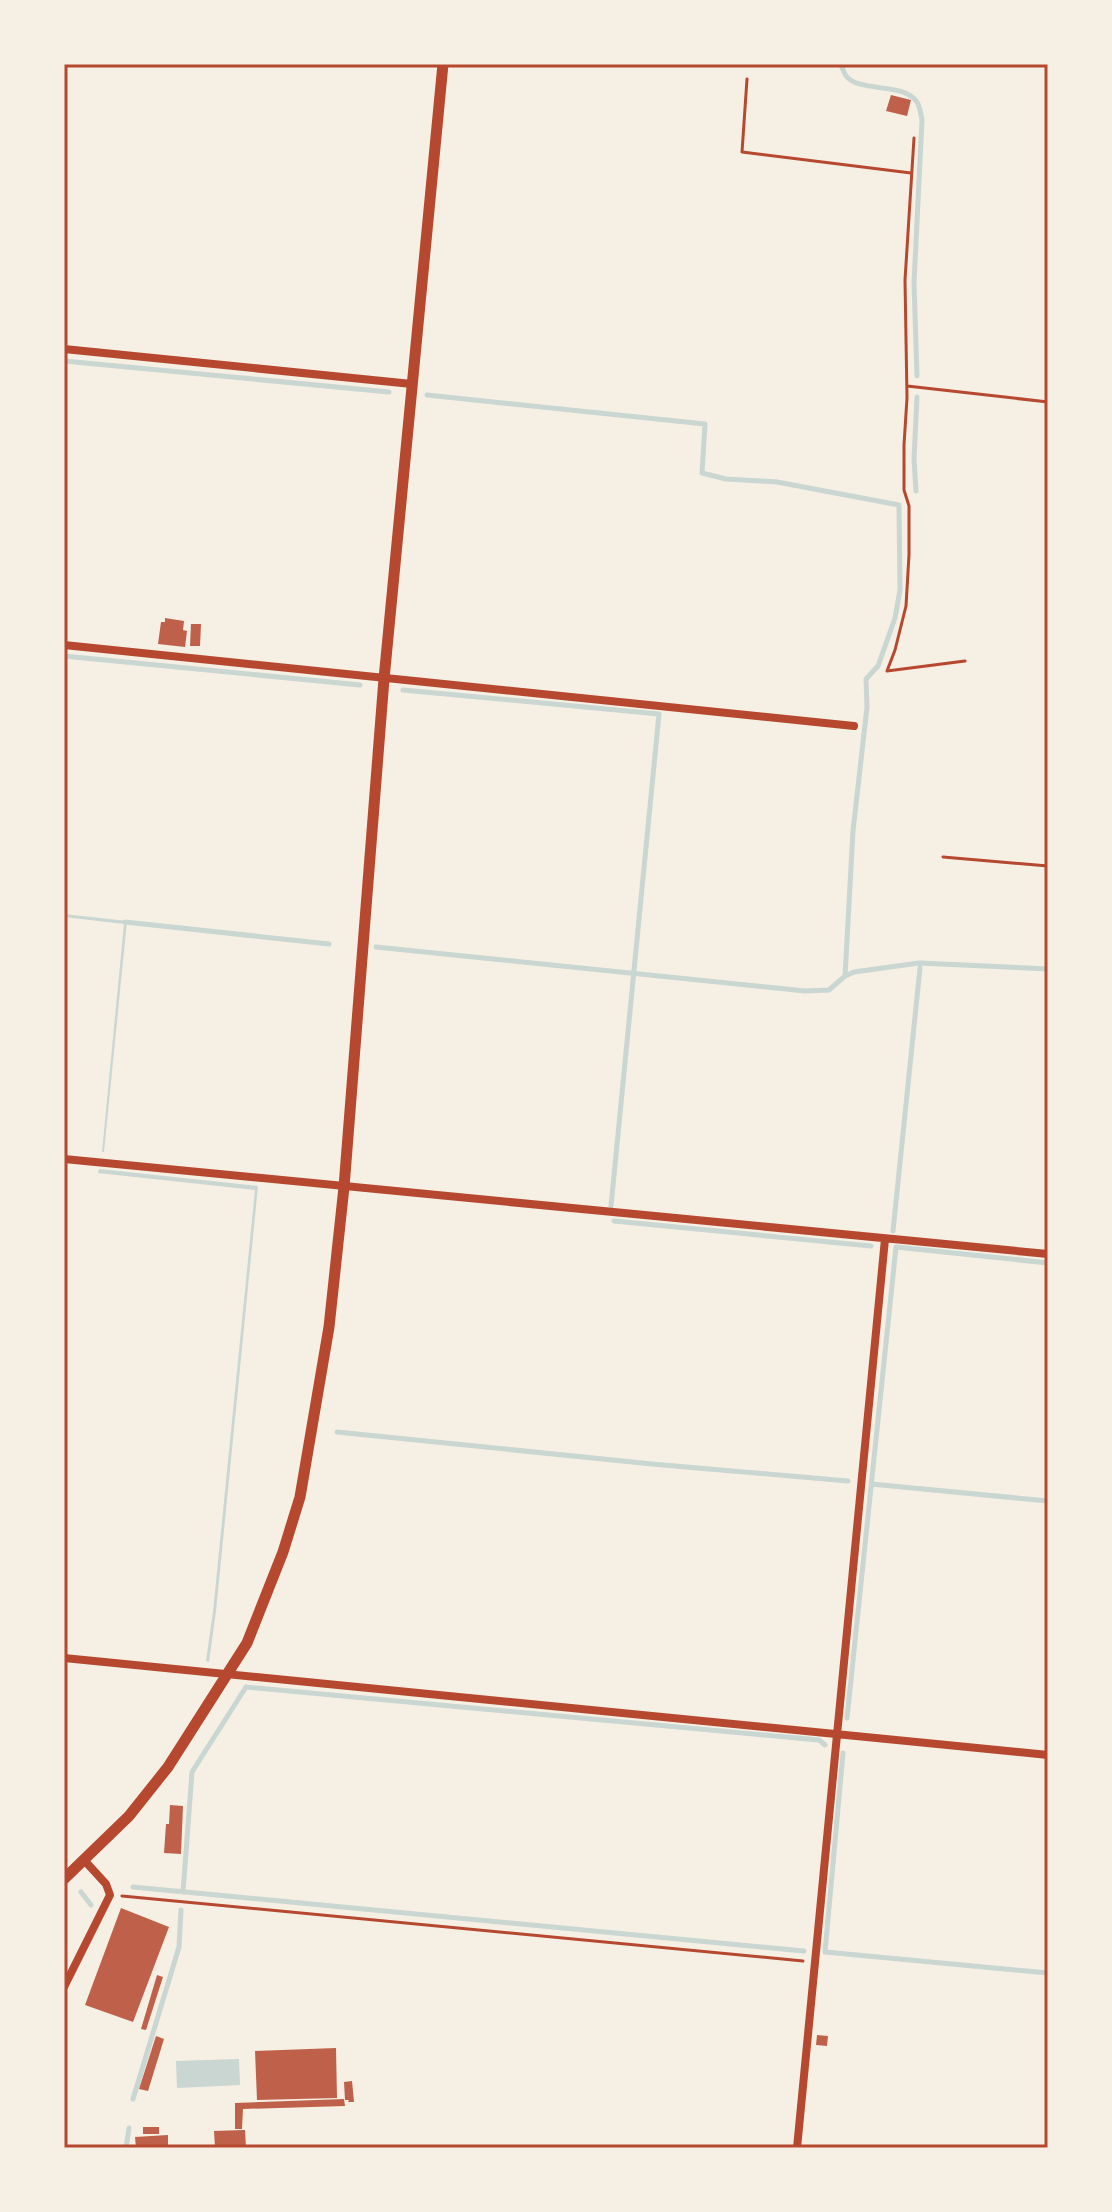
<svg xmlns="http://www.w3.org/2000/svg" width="1112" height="2212" viewBox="0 0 1112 2212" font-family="'Nunito Sans',sans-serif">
<rect width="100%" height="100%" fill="#f6efe4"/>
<path fill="#c9d6d2" d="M64 914 127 921 104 1152H102L124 924 64 917Z
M99 1169 258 1186 216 1611 209 1662 206 1661 213 1612 255 1190 98 1173Z
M239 2059 240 2085 177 2088 176 2061Z"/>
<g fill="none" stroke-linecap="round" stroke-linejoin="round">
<path stroke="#c9d6d2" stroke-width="5" d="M841 64C841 66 845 74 846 76 860 93 904 82 917 102 920 107 921 114 922 120L914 283 917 376
M64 361 389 392
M427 395 705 424 702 473 726 479 777 482 899 505 900 590 895 618 878 666 866 679 867 707 853 831 845 976
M916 491 914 459 917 397
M64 656 360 685
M403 690 659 714 611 1206
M125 922 329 944
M376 947 805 991 829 990 845 976 854 972 919 963 1048 969
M614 1221 871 1246
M893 1231 920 968
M337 1432 652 1464 848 1481
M871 1484 1048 1501
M847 1718 896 1247 1048 1263
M843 1753 825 1952 1048 1973
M133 1887 804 1951
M81 1892 91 1905
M183 1892 192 1772 246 1687 819 1740 825 1745
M133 2099 179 1947 181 1910
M126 2148 129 2128"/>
</g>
<path fill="#bf614a" d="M891 95 911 100 907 116 886 111Z
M165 618 184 621 183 630 187 631 185 647 158 644 161 622H165Z
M191 624H201L200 646H190Z
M170 1805 183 1806 181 1854 164 1853 166 1824H169Z
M121 1908 169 1927 133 2022 85 2005Z
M157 1975 163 1977 146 2030 141 2029Z
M817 2035 828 2036 827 2046 816 2045Z
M156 2036 164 2039 148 2091 139 2089Z
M336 2048 337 2098 257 2100 255 2051Z
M352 2081 354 2102H348L349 2100H345L344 2082Z
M344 2099 345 2106 243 2109 242 2129H235V2103Z
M143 2127H159V2134H143Z
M243 2130H245L246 2148H215L214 2131Z
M168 2135V2148H136L135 2137Z"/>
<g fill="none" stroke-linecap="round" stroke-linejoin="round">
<path stroke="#b5482f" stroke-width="3" d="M747 79 742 152 911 173
M914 138 905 280 907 398 904 445V490L909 506V555L906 606 895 650 887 671 965 661
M907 386 1048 402
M943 857 1048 866
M122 1896 803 1961"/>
<path stroke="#b5482f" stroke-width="8" d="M64 349 412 384
M64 645 854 726
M64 1159 1048 1254
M64 1658 1048 1755
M64 1987 110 1895 106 1884 84 1860
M797 2148 885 1239"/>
<path stroke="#b5482f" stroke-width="11" d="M64 1879 129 1816 168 1767 247 1643 283 1552 300 1497 329 1327 344 1187 384 679 443 64"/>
</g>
<rect width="1112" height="2212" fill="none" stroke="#f6efe4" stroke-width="132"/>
<rect x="66" y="66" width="980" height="2080" fill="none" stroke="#b5482f" stroke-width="3"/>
</svg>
